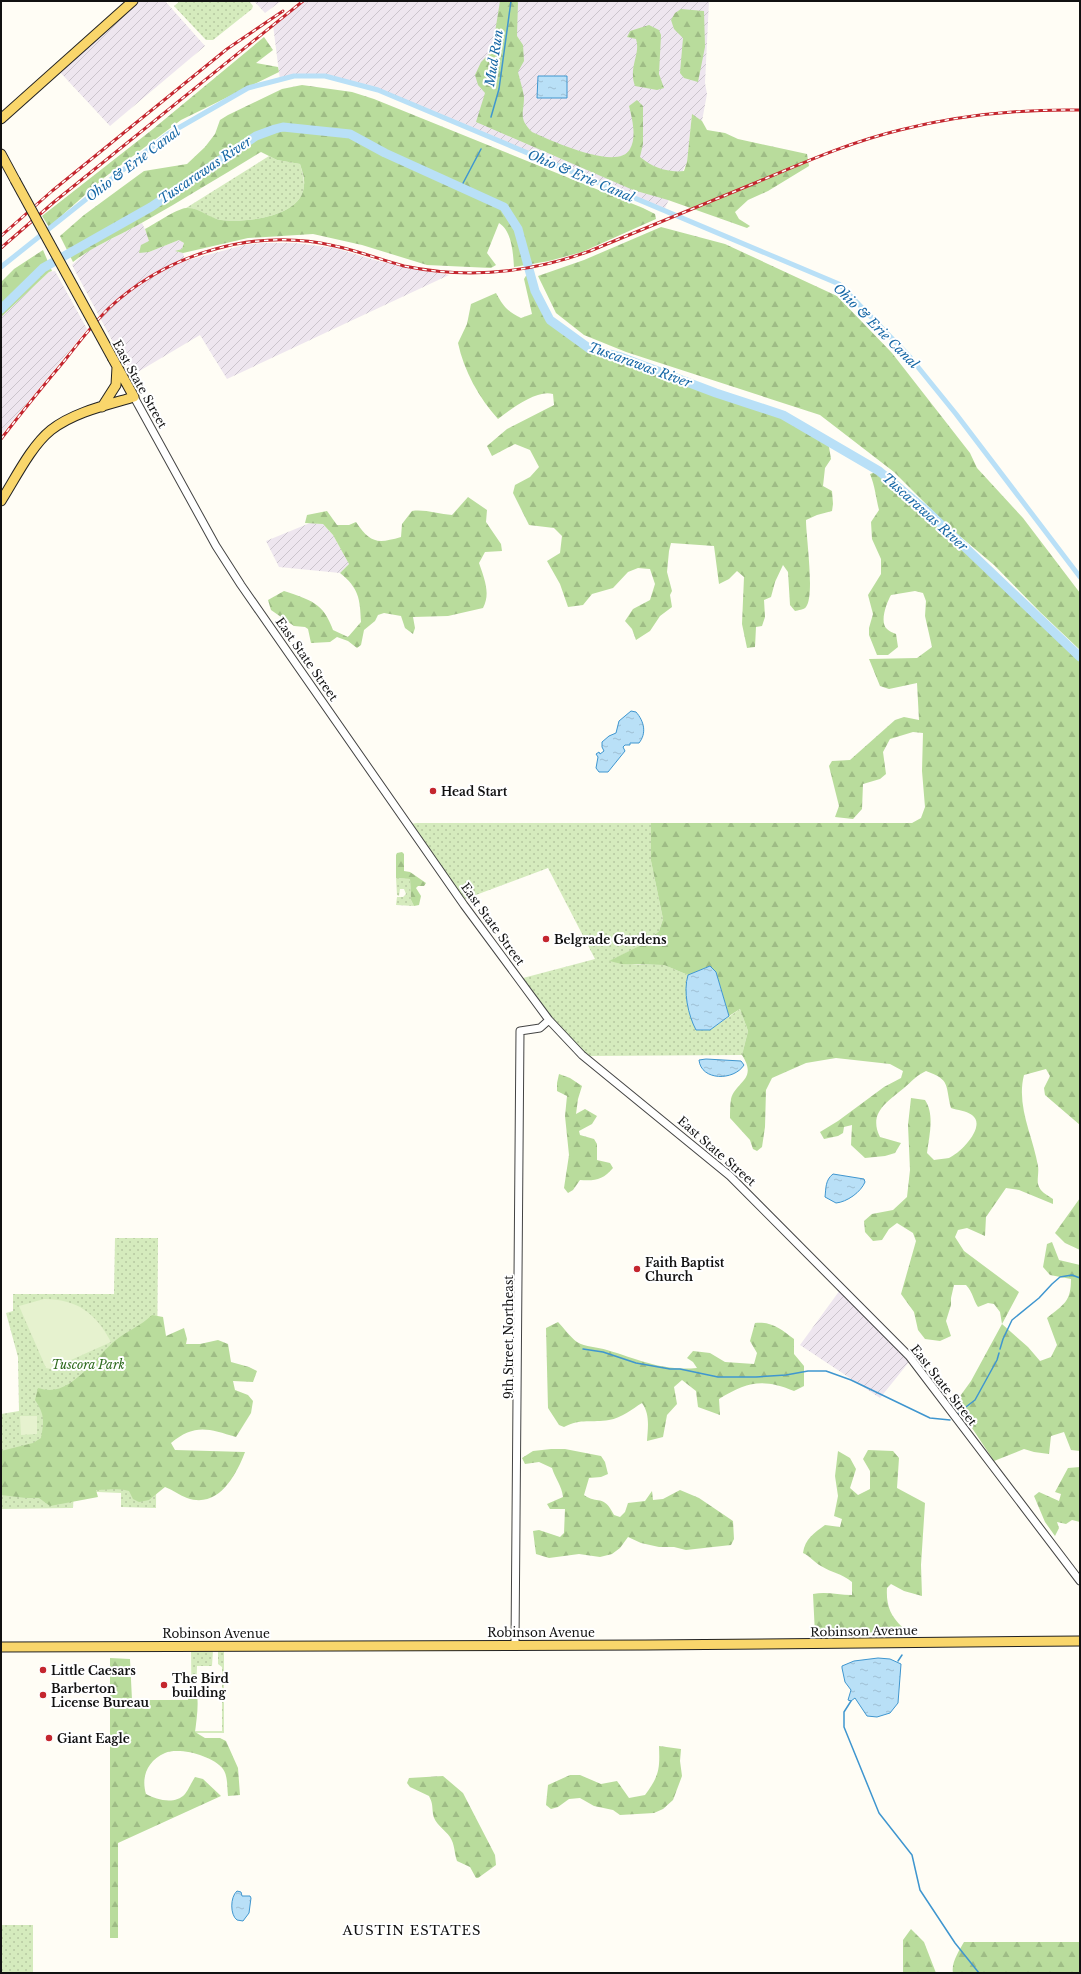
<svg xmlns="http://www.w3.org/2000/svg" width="1081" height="1974" viewBox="0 0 1081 1974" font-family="'Libre Baskerville',serif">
<defs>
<pattern id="industrial-furrows" width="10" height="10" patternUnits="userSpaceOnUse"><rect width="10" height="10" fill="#eee6ef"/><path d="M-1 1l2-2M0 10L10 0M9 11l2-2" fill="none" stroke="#cbc4cc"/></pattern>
<pattern id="grass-dots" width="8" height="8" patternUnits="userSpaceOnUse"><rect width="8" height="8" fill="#d5ebbd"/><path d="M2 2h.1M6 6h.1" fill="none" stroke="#b6c8a1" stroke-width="1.8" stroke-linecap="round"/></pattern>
<pattern id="forest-firs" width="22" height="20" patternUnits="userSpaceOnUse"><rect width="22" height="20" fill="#b9dc9c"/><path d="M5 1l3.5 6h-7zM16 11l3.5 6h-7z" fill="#9ebc85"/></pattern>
<pattern id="water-ripples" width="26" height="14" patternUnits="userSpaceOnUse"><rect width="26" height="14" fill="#b9e0f7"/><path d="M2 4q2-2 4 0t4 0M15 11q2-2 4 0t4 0" fill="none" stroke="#9ebfd3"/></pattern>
</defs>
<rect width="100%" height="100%" fill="#fffdf5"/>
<path fill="url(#industrial-furrows)" d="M134 1H165L205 46 110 126 58 70Z
M254 1H281L265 13Z
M303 1H709L705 83 707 94 702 121 692 115 687 162 664 210 378 90 325 76H294L280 80 273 25Z
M142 223 150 241 149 252 179 240 184 243 182 249 176 251 183 253 185 261 244 245 262 243H295L335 248 378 261 449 275 227 379 200 335 131 376 72 265 88 251Z
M55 271 87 329 1 435V317L49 272Z
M310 523 323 524 333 535 349 564 340 573 279 567 266 541Z
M840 1290 909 1362 880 1398 800 1345Z"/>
<path fill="url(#grass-dots)" d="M180 1H249L253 6 252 9 213 40H206L174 6Z
M269 156 277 160 300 164C302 171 304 178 304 185 303 217 245 223 221 220 209 218 198 211 186 208Z
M417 823H651V861L663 919 659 931 645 943 610 961 638 965H664L688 975 686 982 696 1030H710L740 1009 748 1031 742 1055 588 1056 558 1027 523 978 595 959 548 868 465 899 408 824Z
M396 878 410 879 411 900 414 906 396 905 397 897H403L406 894 404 889H400L399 896 397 895Z
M115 1238H158L156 1508 121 1507V1493L74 1491 73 1508 1 1509V1414L19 1411 18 1357 6 1313 13 1311V1294H114Z
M224 1648V1733H192L191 1650H213L212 1666H197L195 1731H222V1667L218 1664V1650Z
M1 1925H33V1972H1Z"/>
<path fill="url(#forest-firs)" d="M500 1H518L517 36 523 45 524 61 518 72C520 81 523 89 524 97 524 114 518 118 532 132 550 140 618 172 630 149 637 137 632 118 629 106L637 100 643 106V144L640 157C652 167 668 173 684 171L687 162 692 114 702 121 707 130 725 133 738 139 807 154 809 166 768 191 748 200 735 212 739 219 750 226 747 228 668 200 633 190 476 122 485 93 478 85 475 75 481 62 492 51Z
M681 9 704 11 705 47 698 82 684 78 680 73 683 38 674 29 671 20 675 13Z
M649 25 659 30 661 35 659 74 664 88 657 90 635 86C628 67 641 54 636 39L627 37 630 31Z
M264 37 273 50 256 63 278 67 279 72 181 120 105 177 49 227 42 216 153 129Z
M302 85 352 92 374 99 643 208 655 214 656 219 582 252 549 261 514 267C513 253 512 231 499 223L487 253 496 265 491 268 427 265 362 245 313 234 248 238 183 253 175 251 182 249 184 243 179 240 149 252 139 253 141 245 149 241 145 229C155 224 176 209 186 208 198 207 209 218 221 220 245 223 303 217 304 185 305 178 302 171 300 164L277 160 261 152C223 175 184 199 145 221 121 235 95 245 73 262L60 236 84 215 144 171 187 164 205 147 215 134 220 120 228 115 282 89Z
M661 227 725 244 837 296 892 353 970 453 977 468 1023 518 1080 593V650L1040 612 994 565 948 526 894 472 820 415 626 352 584 335 556 313 538 276 584 260Z
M43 250 52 271 49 272 1 317V282L14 269Z
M529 271 535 291 550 320 590 349 618 356 716 393 783 415 828 441 831 459 825 468 823 486 832 491 833 504 832 511 817 515 806 520C806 537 815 596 806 607 804 610 798 610 795 611L790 605 788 572 783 565 775 582 771 597 764 600 765 617 762 626 756 627 755 647 747 648 742 624 744 577 737 571 729 579 719 584 714 546 671 543 669 551 667 572 672 591 670 595 672 607 660 616 650 631 636 640 632 629 625 621 633 609 650 600 655 584 650 569 638 568 628 572 613 588 592 594 583 605 568 607 560 584 547 561 560 553 562 536 554 528 529 525 513 493 515 485 530 477 539 467 530 450 515 444 492 456 487 446 507 429 554 405 553 394C537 389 511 409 498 419 479 398 464 371 458 343L467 324 471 304 496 293C503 306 508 312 521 318L532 314 524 279Z
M879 471 1080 657V1125L1045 1095 1044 1088 1050 1076 1046 1069 1024 1075C1016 1106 1033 1136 1038 1166 1039 1172 1037 1179 1038 1184 1040 1192 1047 1195 1053 1199V1204L1019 1190 1006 1188 986 1217 985 1236 967 1228 958 1230 955 1237 964 1251 1019 1292 1002 1324 1028 1347 1040 1361 1051 1357 1057 1345 1047 1318C1064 1304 1071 1302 1071 1279L1050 1275 1043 1267 1047 1244 1052 1242 1059 1260 1080 1265V1451L1071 1450 1064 1432 1051 1436 1049 1454 1034 1452 1024 1449 994 1461 970 1425 953 1406 971 1381 1002 1324 1000 1312 994 1304 988 1303 978 1307C973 1300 973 1292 966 1285H954L951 1298V1305L946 1321 951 1336 940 1341 925 1339 918 1330 914 1312 901 1294 916 1241 913 1233 897 1223 889 1229 882 1240 873 1241 865 1232 864 1221 872 1214 893 1210 907 1197 910 1170 908 1125 911 1098 925 1100C935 1115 929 1136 927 1153L934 1160C938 1159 945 1159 949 1158 961 1153 987 1126 972 1115 967 1111 957 1110 951 1108 945 1085 951 1080 926 1071 917 1075 911 1082 904 1088 887 1102 868 1113 880 1137L901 1143 895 1153 885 1156 865 1158 851 1145 852 1125 844 1127 843 1133 838 1136 824 1139 820 1132 838 1121 884 1087 901 1078 903 1071 890 1064 836 1058 806 1063 772 1078 766 1090 765 1127 762 1147 757 1151 753 1149 750 1140 730 1118C730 1112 730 1105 731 1099 736 1081 758 1080 742 1055L748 1031 740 1009 729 1016 716 972 710 966 688 975 664 965 622 964 609 961 645 943 659 931 663 919 651 861V823H912L921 818 925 807 922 771 923 733 913 732 890 739 883 752 886 774 880 779 863 784 862 809 853 819 835 817 839 806 829 766 832 761 850 760 895 720 904 717 919 720 917 683 889 689 880 686 869 659 917 658 932 647 925 616 926 601 923 593 915 591 891 595C887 602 879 622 887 629 889 631 893 633 896 634L898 647 888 655H877L869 635V628L873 614 868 595 881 574V559L872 539 871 522 879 510C876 498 875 486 870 474Z
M468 497 487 510 486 522 501 544 502 551 485 552 479 563C484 578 491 593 483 608L448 616 413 617 415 628 413 634 405 628 401 616 384 613 378 615 375 621 364 630 361 645 357 648 348 641 337 637 330 642 311 643 308 629 305 627 294 626 271 610 268 600 284 591C310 600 323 602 333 630L348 637 361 622C360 599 359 588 340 573L349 564 333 535 323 524 305 523 307 515 327 511 337 525H349L356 522C370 543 377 544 401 537L402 524 412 511C424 509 439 514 452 515Z
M402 852 404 854V871L410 872 426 883 424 886H418L416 888 421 896 419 905 414 906 411 900 410 879 396 878V855L397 853Z
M559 1074 570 1078 582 1086 578 1099 576 1114 585 1109 597 1116 592 1124 579 1131 580 1135 594 1139 597 1144V1160L610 1163 613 1168C603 1180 595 1181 580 1180L573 1190 568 1193 564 1188 569 1155 565 1116 567 1096 557 1091V1083Z
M1080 1198V1250L1065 1243 1055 1233Z
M152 1315 163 1317 166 1336 184 1328 187 1339 186 1344H200L218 1340 228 1344 231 1362 249 1367 257 1371 253 1382 233 1381 235 1390 248 1395 253 1401 251 1413 236 1437C209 1429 195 1423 171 1443L175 1450 245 1452C236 1476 218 1509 187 1498 179 1495 173 1490 165 1487L149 1500 139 1502 133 1499 129 1491C115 1488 110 1490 96 1490L98 1497 50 1506 39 1498H26L1 1495V1451L33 1443 41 1438C44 1421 45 1415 35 1400L38 1388C42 1389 46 1390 50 1390 75 1390 98 1354 116 1340 127 1331 141 1326 152 1315Z
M558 1322C564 1328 570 1337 577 1342 585 1347 598 1347 607 1350 641 1360 661 1371 697 1368L693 1362 687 1358 693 1351 710 1353 725 1362 754 1364 757 1353 750 1341 755 1323C771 1321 781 1329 794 1339V1354L804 1366V1386L794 1391C762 1378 747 1382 719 1399L720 1415 698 1407 696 1391 682 1380 674 1387 677 1404 667 1415 663 1437 647 1441C648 1427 650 1414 642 1403 632 1409 622 1418 609 1420 592 1423 581 1418 564 1427L559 1425 548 1408 546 1328Z
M551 1449H565L601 1456 605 1462 608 1474 601 1477 589 1478 584 1495C598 1505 603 1493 614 1515L620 1517 625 1512 628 1503 645 1501 652 1491 653 1500 663 1499 680 1490 699 1498 733 1521 734 1539 731 1545 686 1550 674 1547H659L641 1543 628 1537 620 1548 612 1554 600 1557 579 1554 549 1558 536 1554 533 1531 539 1530 560 1537 564 1533 565 1509H550L547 1504 563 1497C562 1486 555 1478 552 1468L539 1462 525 1464 522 1458 533 1451Z
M868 1450 893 1451 899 1458 897 1488 925 1503 921 1565 922 1596 904 1591 891 1584 887 1588C886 1605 890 1615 902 1627L886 1632 815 1634 813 1594C826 1591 838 1595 852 1595V1582C841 1573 832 1573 821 1566 814 1562 810 1556 803 1553 805 1539 814 1533 825 1525L840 1527 842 1519 834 1516 838 1496 835 1476 838 1451 850 1458 856 1469 850 1488 858 1495 870 1489V1471L863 1459Z
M1080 1467V1522L1072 1520 1066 1524 1057 1522 1059 1528 1055 1536 1045 1522 1034 1496 1039 1492 1059 1501 1061 1494 1055 1492 1068 1468Z
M110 1658 130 1659 132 1700H188L192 1679C201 1693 197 1716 195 1732L205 1738H220L226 1741 238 1768 240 1795 228 1796C227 1787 228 1776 223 1769 213 1756 180 1747 165 1753 147 1761 141 1777 146 1794 157 1800 175 1805 185 1794 189 1789 191 1783 195 1777L203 1779 221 1796 118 1843V1938H110Z
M659 1746 681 1749 680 1761 682 1776 673 1800 663 1809 654 1813 620 1815 613 1810 594 1806 580 1798 569 1799 558 1807 551 1809 546 1805 548 1785 570 1775H580L601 1784 617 1781 629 1798 645 1795C659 1776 660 1770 659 1746Z
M443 1776 463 1793 495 1855 496 1865 478 1878H476L470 1867 457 1861C454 1852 455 1845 450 1837 445 1830 434 1823 433 1814 432 1806 433 1804 429 1796L410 1787 407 1783 409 1778Z
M911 1929 924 1942 936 1973H903V1940Z
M964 1942H1080V1973H953C951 1963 959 1951 964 1942Z"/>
<path fill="#e6f2cf" d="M44 1299C77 1299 96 1313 111 1342L51 1369 46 1368 19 1306Z
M20 1416H37V1434L21 1435Z"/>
<path fill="url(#water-ripples)" stroke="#3f96cf" d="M538 76H567V98H537Z
M631 711 636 712C644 721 647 733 639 743H630V745H625L623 747 625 751 608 772H599L596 768 598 757 596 754 599 752 600 754 604 751 602 747V742L609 736 616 733 619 721Z
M710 966 716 972 729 1016 710 1030H696C688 1015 683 991 688 975Z
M706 1059 741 1061 744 1065C734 1081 701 1081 699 1060Z
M833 1174 864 1179 865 1182C861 1192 847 1202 836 1203L825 1197C826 1189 825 1180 833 1174Z
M878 1658 890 1659 901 1664 898 1703 890 1713 877 1717 867 1716 855 1698 851 1701 848 1700 851 1690 845 1682 842 1668V1666L854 1661Z
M237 1891 241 1892 242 1896H250L251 1898 249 1913 243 1921 237 1920C230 1915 230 1897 237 1891Z"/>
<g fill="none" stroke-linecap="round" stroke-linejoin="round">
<path stroke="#3f96cf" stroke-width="1.5" d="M491 117 499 89 511 1
M461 187 481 149
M583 1349 603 1352 636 1363 670 1369H680L718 1377H756L786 1375 808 1371H826L851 1380 930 1418 950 1420
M1000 1349 1003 1339 1012 1320 1039 1298 1052 1284 1060 1277 1072 1275 1080 1278
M958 1413 975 1400 997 1360 999 1353
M898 1661 902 1655
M851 1701 844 1712V1727L879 1813 912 1855 920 1890 955 1943 979 1973"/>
<path stroke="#b9e0f7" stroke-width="5" d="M1 267 168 134 248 88 294 76H325L378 90 839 284 909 356 956 414 1080 577"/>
<path stroke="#b9e0f7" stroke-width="9" d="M1 309 43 268 151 207 256 136 275 129 283 127 350 134 385 153 504 207 518 229 535 291 550 320 590 349 618 356 716 393 783 415 879 471 928 512 1080 657"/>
<defs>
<path id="minor" d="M134 397 216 546 241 585 464 905 549 1020 582 1055 730 1176 909 1356 1080 1581
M515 1644 520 1031 540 1028 549 1020"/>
<path id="major" d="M1 119 133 1
M1 154 15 180
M102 407 116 385 117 367
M1 501C15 479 31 446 51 430 74 412 107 405 134 397L113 359
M1 1647 646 1645 1080 1641"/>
</defs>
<use href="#minor" stroke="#444" stroke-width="9"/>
<use href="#major" stroke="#222" stroke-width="11"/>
<use href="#minor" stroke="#fff" stroke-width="7"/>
<use href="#major" stroke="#f9d66b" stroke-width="9"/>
<defs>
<path id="rail" d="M1 236 52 191 227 49 283 11
M1 248 54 202 303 1
M1 439C22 412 43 386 65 360 79 342 93 324 109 308 168 253 256 227 335 246 359 251 381 260 404 266 467 279 530 273 590 251 645 228 700 206 755 183 803 163 850 142 900 130 959 115 1019 109 1080 110"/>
</defs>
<use href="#rail" stroke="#c4262e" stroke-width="3"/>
<use href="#rail" stroke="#fff" stroke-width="1.5" stroke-dasharray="4.5" stroke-linecap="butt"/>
<defs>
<path id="major-bridge" d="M15 180 113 359"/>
</defs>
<use href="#major-bridge" stroke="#222" stroke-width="11" stroke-linecap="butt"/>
<use href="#major-bridge" stroke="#f9d66b" stroke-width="9"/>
</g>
<g fill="#c4262e" stroke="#fff" stroke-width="1.5">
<circle cx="433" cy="791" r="4"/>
<circle cx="546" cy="939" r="4"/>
<circle cx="637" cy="1269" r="4"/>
<circle cx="43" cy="1670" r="4"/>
<circle cx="164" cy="1685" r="4"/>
<circle cx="43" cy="1695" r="4"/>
<circle cx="49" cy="1738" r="4"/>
</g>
<g text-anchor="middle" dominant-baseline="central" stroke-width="4" stroke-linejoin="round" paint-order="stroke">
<g font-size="12" fill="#111" stroke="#fff">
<text transform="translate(140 384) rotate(61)">East State Street</text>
<text transform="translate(307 659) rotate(55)">East State Street</text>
<text transform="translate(493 924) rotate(54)">East State Street</text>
<text transform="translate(717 1151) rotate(41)">East State Street</text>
<text transform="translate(508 1337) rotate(-90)">9th Street Northeast</text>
<text transform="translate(944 1385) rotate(52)">East State Street</text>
<text transform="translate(864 1631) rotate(-1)">Robinson Avenue</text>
<text x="541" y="1632">Robinson Avenue</text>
<text x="216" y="1633">Robinson Avenue</text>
</g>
<g font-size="12" font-weight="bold" fill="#111" stroke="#fff" text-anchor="start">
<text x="441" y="791">Head Start</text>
<text x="554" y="939">Belgrade Gardens</text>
<text x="645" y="1262">Faith Baptist<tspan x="645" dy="14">Church</tspan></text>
<text x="51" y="1670">Little Caesars</text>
<text x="172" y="1678">The Bird<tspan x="172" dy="14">building</tspan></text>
<text x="51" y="1688">Barberton<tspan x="51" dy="14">License Bureau</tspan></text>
<text x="57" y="1738">Giant Eagle</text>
</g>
<g font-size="12" font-style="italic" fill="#2f6b1f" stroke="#fff">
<text x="88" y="1364">Tuscora Park</text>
</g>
<g font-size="13" font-style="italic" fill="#1768a6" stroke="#fff">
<text transform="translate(494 58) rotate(-81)">Mud Run</text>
<text transform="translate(133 164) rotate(-37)">Ohio &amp; Erie Canal</text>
<text transform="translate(205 170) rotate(-34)">Tuscarawas River</text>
<text transform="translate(581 176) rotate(23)">Ohio &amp; Erie Canal</text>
<text transform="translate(876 326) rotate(45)">Ohio &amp; Erie Canal</text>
<text transform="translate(640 365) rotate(20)">Tuscarawas River</text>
<text transform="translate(925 512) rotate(42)">Tuscarawas River</text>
</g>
<g font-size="13" letter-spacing="1" fill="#111" stroke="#fff">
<text x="412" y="1930">AUSTIN ESTATES</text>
</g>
</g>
<rect width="1081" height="1974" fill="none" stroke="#111111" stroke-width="4"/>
</svg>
